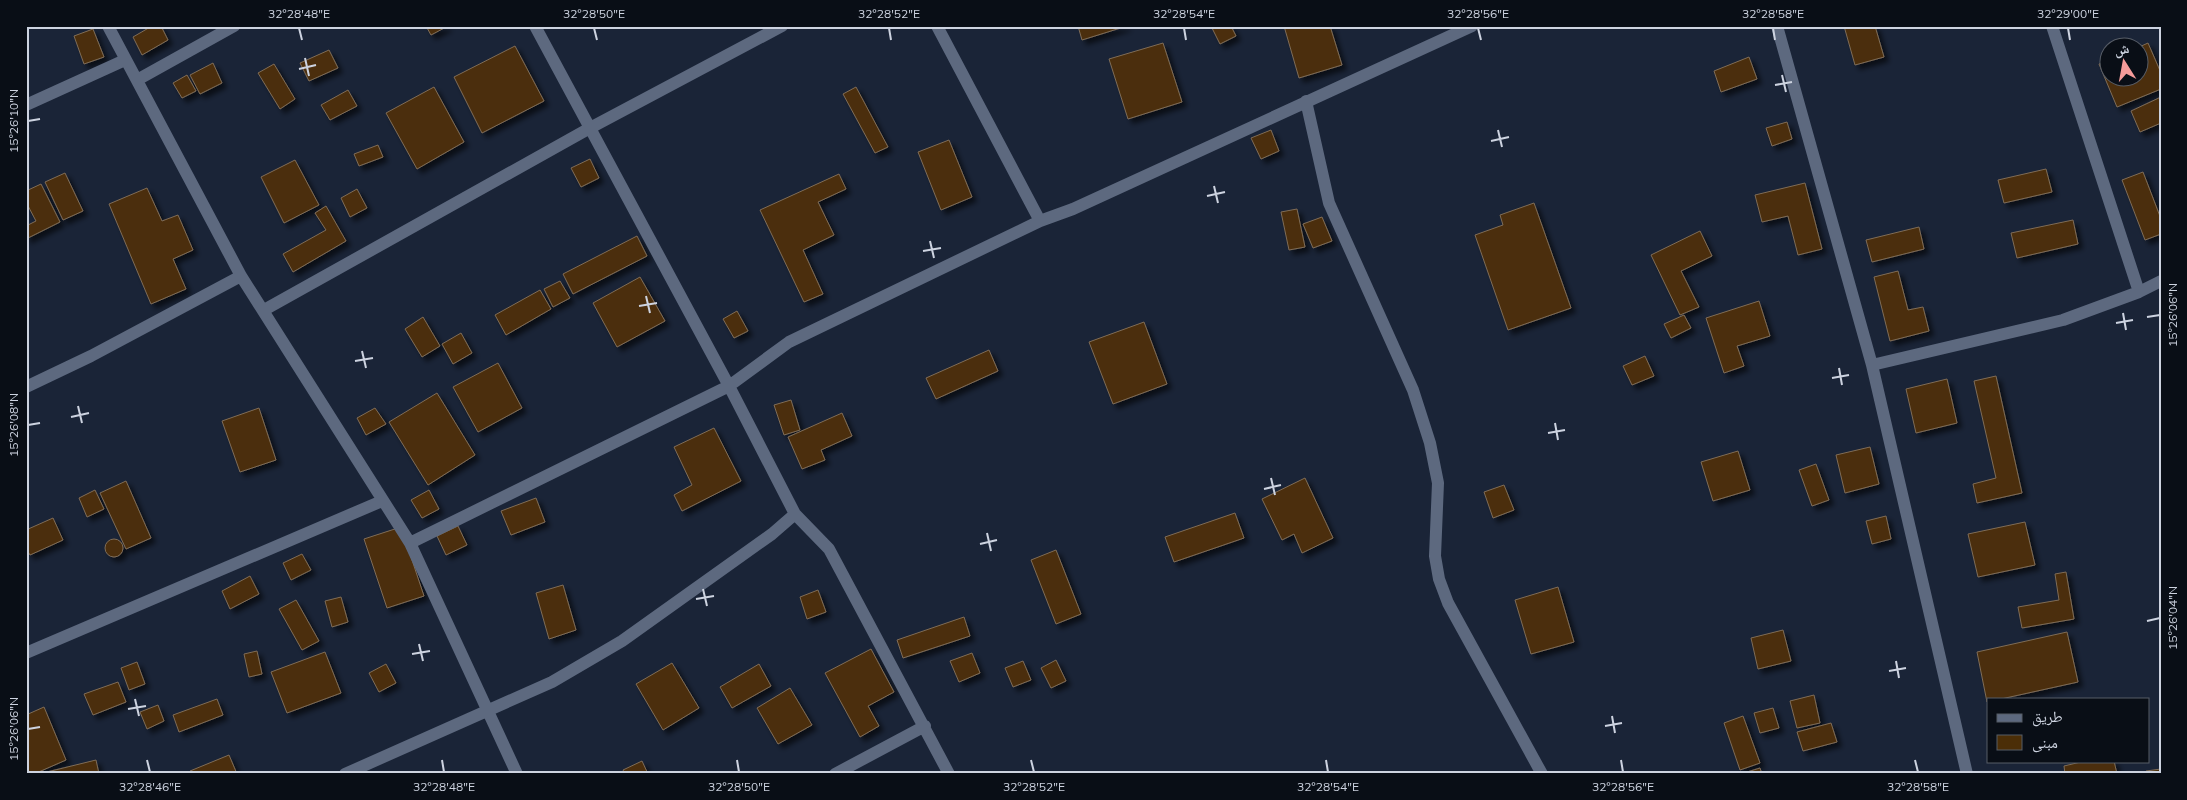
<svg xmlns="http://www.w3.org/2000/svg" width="2187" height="800" viewBox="0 0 2187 800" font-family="Mulish,'Noto Naskh Arabic',sans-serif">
<defs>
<filter id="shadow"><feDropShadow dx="4.5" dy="4.5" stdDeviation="2.5" flood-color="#0009"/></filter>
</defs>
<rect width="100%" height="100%" fill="#1a2437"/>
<path fill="#4b2e07" stroke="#7f6c58" filter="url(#shadow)" d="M152 26H161L168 40 142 55 133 37Z
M426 26H448L431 35Z
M1078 26H1127L1082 40Z
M1211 26H1231L1236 36 1220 44Z
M1284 26H1330L1342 65 1299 78Z
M1844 26H1875L1884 57 1855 65Z
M93 29 104 57 84 64 74 36Z
M1163 43 1182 102 1128 119 1109 59Z
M2148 43 2161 73V89L2117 107 2099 64 2110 59V78H2140V48H2137Z
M515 46 544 101 482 133 454 77Z
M329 50 338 68 309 81 300 63Z
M1749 57 1757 79 1721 92 1714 71Z
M213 63 222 83 200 94 190 75Z
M274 64 295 99 280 109 258 73Z
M187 75 196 91 182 98 173 83Z
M434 87 464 142 417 169 386 113Z
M856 87 888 147 875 153 843 94Z
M348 90 357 106 330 120 321 105Z
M2161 97V123L2140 132 2131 111Z
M1787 122 1792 139 1772 146 1766 128Z
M1271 130 1279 151 1261 159 1251 138Z
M949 140 972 197 941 210 918 152Z
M378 145 383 157 359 166 354 154Z
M590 159 599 178 581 187 571 168Z
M295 160 319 205 284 223 261 177Z
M2046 169 2052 192 2004 203 1998 180Z
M2143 172 2161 219V234L2145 240 2122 180Z
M65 173 83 211 63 220 45 182Z
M839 174 846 189 818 202 834 235 803 250 823 294 804 302 760 210Z
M1805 183 1822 249 1798 255 1788 216 1762 222 1755 195Z
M41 184 60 222 26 239V226L36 221 26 202V191Z
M147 188 162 221 178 215 193 250 173 259 186 289 151 304 109 204Z
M357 189 367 208 350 217 341 198Z
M1534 203 1571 308 1508 330 1475 235 1503 225 1500 215Z
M326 206 346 241 293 272 283 254 326 230 315 213Z
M1297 209 1305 247 1289 250 1281 212Z
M1322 217 1332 241 1313 248 1303 224Z
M2073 220 2078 244 2017 258 2011 233Z
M1919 227 1924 249 1872 262 1866 240Z
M1700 231 1712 256 1681 271 1699 307 1680 315 1651 255Z
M637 236 647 256 573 294 563 274Z
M1898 271 1908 310 1923 307 1929 331 1890 341 1874 277Z
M640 277 665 321 617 347 593 303Z
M560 281 570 298 553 307 544 289Z
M540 290 551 309 506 335 495 315Z
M1759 301 1770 336 1737 346 1744 366 1724 373 1706 318Z
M737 311 748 331 734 338 723 319Z
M1684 315 1691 328 1671 338 1664 324Z
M423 317 440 346 422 357 405 329Z
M1144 322 1167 384 1113 404 1089 342Z
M461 333 472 353 453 364 442 344Z
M989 350 998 371 936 399 926 378Z
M1645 356 1654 376 1632 385 1623 366Z
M498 363 522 408 478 432 453 387Z
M1996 376 2022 493 1977 503 1973 484 1996 478 1974 381Z
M1947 379 1957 423 1916 433 1906 389Z
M437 393 475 455 428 485 389 422Z
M791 400 800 430 784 435 774 405Z
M259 408 276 460 240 472 222 421Z
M375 408 386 424 366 435 357 418Z
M842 413 852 436 821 450 825 460 802 469 788 437Z
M714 428 741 481 682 511 674 495 692 485 674 447Z
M1870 447 1879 484 1845 493 1836 455Z
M1738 451 1750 490 1713 501 1701 462Z
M1816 464 1829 500 1812 506 1799 470Z
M1305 478 1333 538 1302 553 1294 534 1282 540 1262 499Z
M126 481 151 538 126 549 100 493Z
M1504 485 1514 510 1493 518 1484 492Z
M95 490 104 509 87 517 79 498Z
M429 490 439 509 422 518 411 500Z
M536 498 545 522 511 535 501 511Z
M1235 513 1244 538 1174 562 1165 537Z
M1886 516 1891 539 1872 544 1866 521Z
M53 518 63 540 30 555 26 548V530Z
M2025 522 2035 565 1978 577 1968 534Z
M458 526 467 545 446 555 437 536Z
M401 527 424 596 387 608 364 539Z
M105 548a9 9 0 1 1 18 0a9 9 0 1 1-18 0Z
M1056 550 1081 614 1056 624 1031 560Z
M302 554 311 570 291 580 283 563Z
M2066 572 2074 619 2022 628 2018 607 2059 600 2055 574Z
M250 576 259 594 230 609 222 591Z
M563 585 576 630 549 639 536 593Z
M1558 587 1574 642 1531 654 1515 600Z
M818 590 826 612 807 619 800 597Z
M341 597 348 622 332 627 325 601Z
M296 600 319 641 302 650 279 609Z
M964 617 970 636 903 658 897 640Z
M1783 630 1791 661 1758 669 1751 638Z
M2067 632 2078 682 2001 699H1988L1987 702 1977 652Z
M871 649 894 692 868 706 879 726 860 737 825 673Z
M257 651 262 674 249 677 244 654Z
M325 652 341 693 287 713 271 672Z
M972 653 980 673 959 682 950 661Z
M1056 660 1066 681 1051 688 1041 668Z
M1023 661 1031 680 1013 687 1005 668Z
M137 662 145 684 129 690 121 668Z
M672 663 699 708 663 730 636 684Z
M386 664 396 683 379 692 369 673Z
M759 664 771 686 732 708 720 687Z
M118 682 126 702 93 715 84 694Z
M790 688 812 725 778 744 757 708Z
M1814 695 1820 723 1797 728 1790 701Z
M217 699 223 715 179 732 173 715Z
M158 705 164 721 147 729 140 712Z
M44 707 66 760 34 774H26V715Z
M1773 708 1779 728 1760 733 1754 713Z
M1743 716 1760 763 1740 770 1724 723Z
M1831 723 1837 742 1803 751 1797 732Z
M229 755 237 774H192L190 771Z
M96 760 99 774H48L47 772Z
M642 761 648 774H625L623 770Z
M2085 761H2114L2117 774H2065L2064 766Z
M1760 768 1762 774H1741Z
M2161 769V774H2146V771Z"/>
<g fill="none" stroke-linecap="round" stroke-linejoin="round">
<path stroke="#5d697f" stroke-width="12" d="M108 26 241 276 410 543 517 774
M535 26 729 386 795 514 829 549 949 774
M937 26 1040 221
M1777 26 1872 365 1967 774
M2052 26 2139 292
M137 80 234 26
M1306 101 1329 203 1413 390 1430 443 1438 483 1435 556 1439 579 1448 603 1542 774
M26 105 125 60
M264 310 590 128 782 26
M1872 365 2063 320 2139 292 2161 281
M26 387 91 356 241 276
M410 543 729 386 789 342 1040 221 1073 209 1472 26
M26 653 382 501
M345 774 552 682 622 641 772 534 795 514
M835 774 925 726"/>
</g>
<path fill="none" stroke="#cdd3e0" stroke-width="2" d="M299 28 302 40M594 28 597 40M889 28 891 40M1184 28 1186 40M1478 28 1481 40M1773 28 1775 40M2068 28 2070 40M305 58 309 76M299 69 316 65M1782 75 1786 92M1775 85 1792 82M28 121 40 119M1498 130 1502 147M1491 141 1509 137M1214 186 1218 203M1207 196 1225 192M930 241 934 258M923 251 941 248M646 296 650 313M639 306 657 303M2123 313 2126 330M2147 317 2160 315M2116 323 2133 320M362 351 366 368M355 361 373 358M1839 368 1842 385M1832 378 1849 375M78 406 82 423M71 417 89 413M1555 423 1558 440M28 425 40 423M1548 433 1565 430M1271 478 1275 495M1264 489 1281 485M987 533 991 551M980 544 997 540M703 589 707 606M696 599 714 596M2147 621 2160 618M419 644 423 661M412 654 430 651M1896 661 1899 678M1889 671 1906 668M135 699 139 716M128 709 146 706M1612 716 1615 733M1605 726 1622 723M28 729 40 727M147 760 150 772M442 760 444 772M737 760 739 772M1031 760 1034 772M1326 760 1328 772M1621 760 1623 772M1915 760 1918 772"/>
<rect width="2187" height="800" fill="none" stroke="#090e16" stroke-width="55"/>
<rect x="1987" y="698" width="162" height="65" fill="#090e16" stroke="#575d67"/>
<rect x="1997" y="714" width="25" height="8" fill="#5d697f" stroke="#575d67"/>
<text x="2032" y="722" font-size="15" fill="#cdd3e0">طريق</text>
<rect x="1997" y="735" width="25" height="15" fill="#4b2e07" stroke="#575d67"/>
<text x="2032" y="748" font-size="15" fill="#cdd3e0">مبنى</text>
<g transform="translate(2124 62) rotate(349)"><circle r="24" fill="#090e16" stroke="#575d67"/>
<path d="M0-4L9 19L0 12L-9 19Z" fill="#f59b9a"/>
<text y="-8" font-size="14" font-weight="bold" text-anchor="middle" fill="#cdd3e0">ش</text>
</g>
<rect x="28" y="28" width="2132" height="744" fill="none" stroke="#cdd3e0" stroke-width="2"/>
<g font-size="12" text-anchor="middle" fill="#cdd3e0">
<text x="299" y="18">32°28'48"E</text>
<text x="594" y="18">32°28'50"E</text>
<text x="889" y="18">32°28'52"E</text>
<text x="1184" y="18">32°28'54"E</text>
<text x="1478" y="18">32°28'56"E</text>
<text x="1773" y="18">32°28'58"E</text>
<text x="2068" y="18">32°29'00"E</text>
<text transform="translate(14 121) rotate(-90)" y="4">15°26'10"N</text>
<text transform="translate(2173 315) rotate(-90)" y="4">15°26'06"N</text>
<text transform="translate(14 425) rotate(-90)" y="4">15°26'08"N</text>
<text transform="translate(2173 618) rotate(-90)" y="4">15°26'04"N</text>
<text transform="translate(14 729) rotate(-90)" y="4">15°26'06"N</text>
<text x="150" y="791">32°28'46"E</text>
<text x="444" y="791">32°28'48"E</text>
<text x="739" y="791">32°28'50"E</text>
<text x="1034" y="791">32°28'52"E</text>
<text x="1328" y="791">32°28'54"E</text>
<text x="1623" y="791">32°28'56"E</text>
<text x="1918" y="791">32°28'58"E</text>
</g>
</svg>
